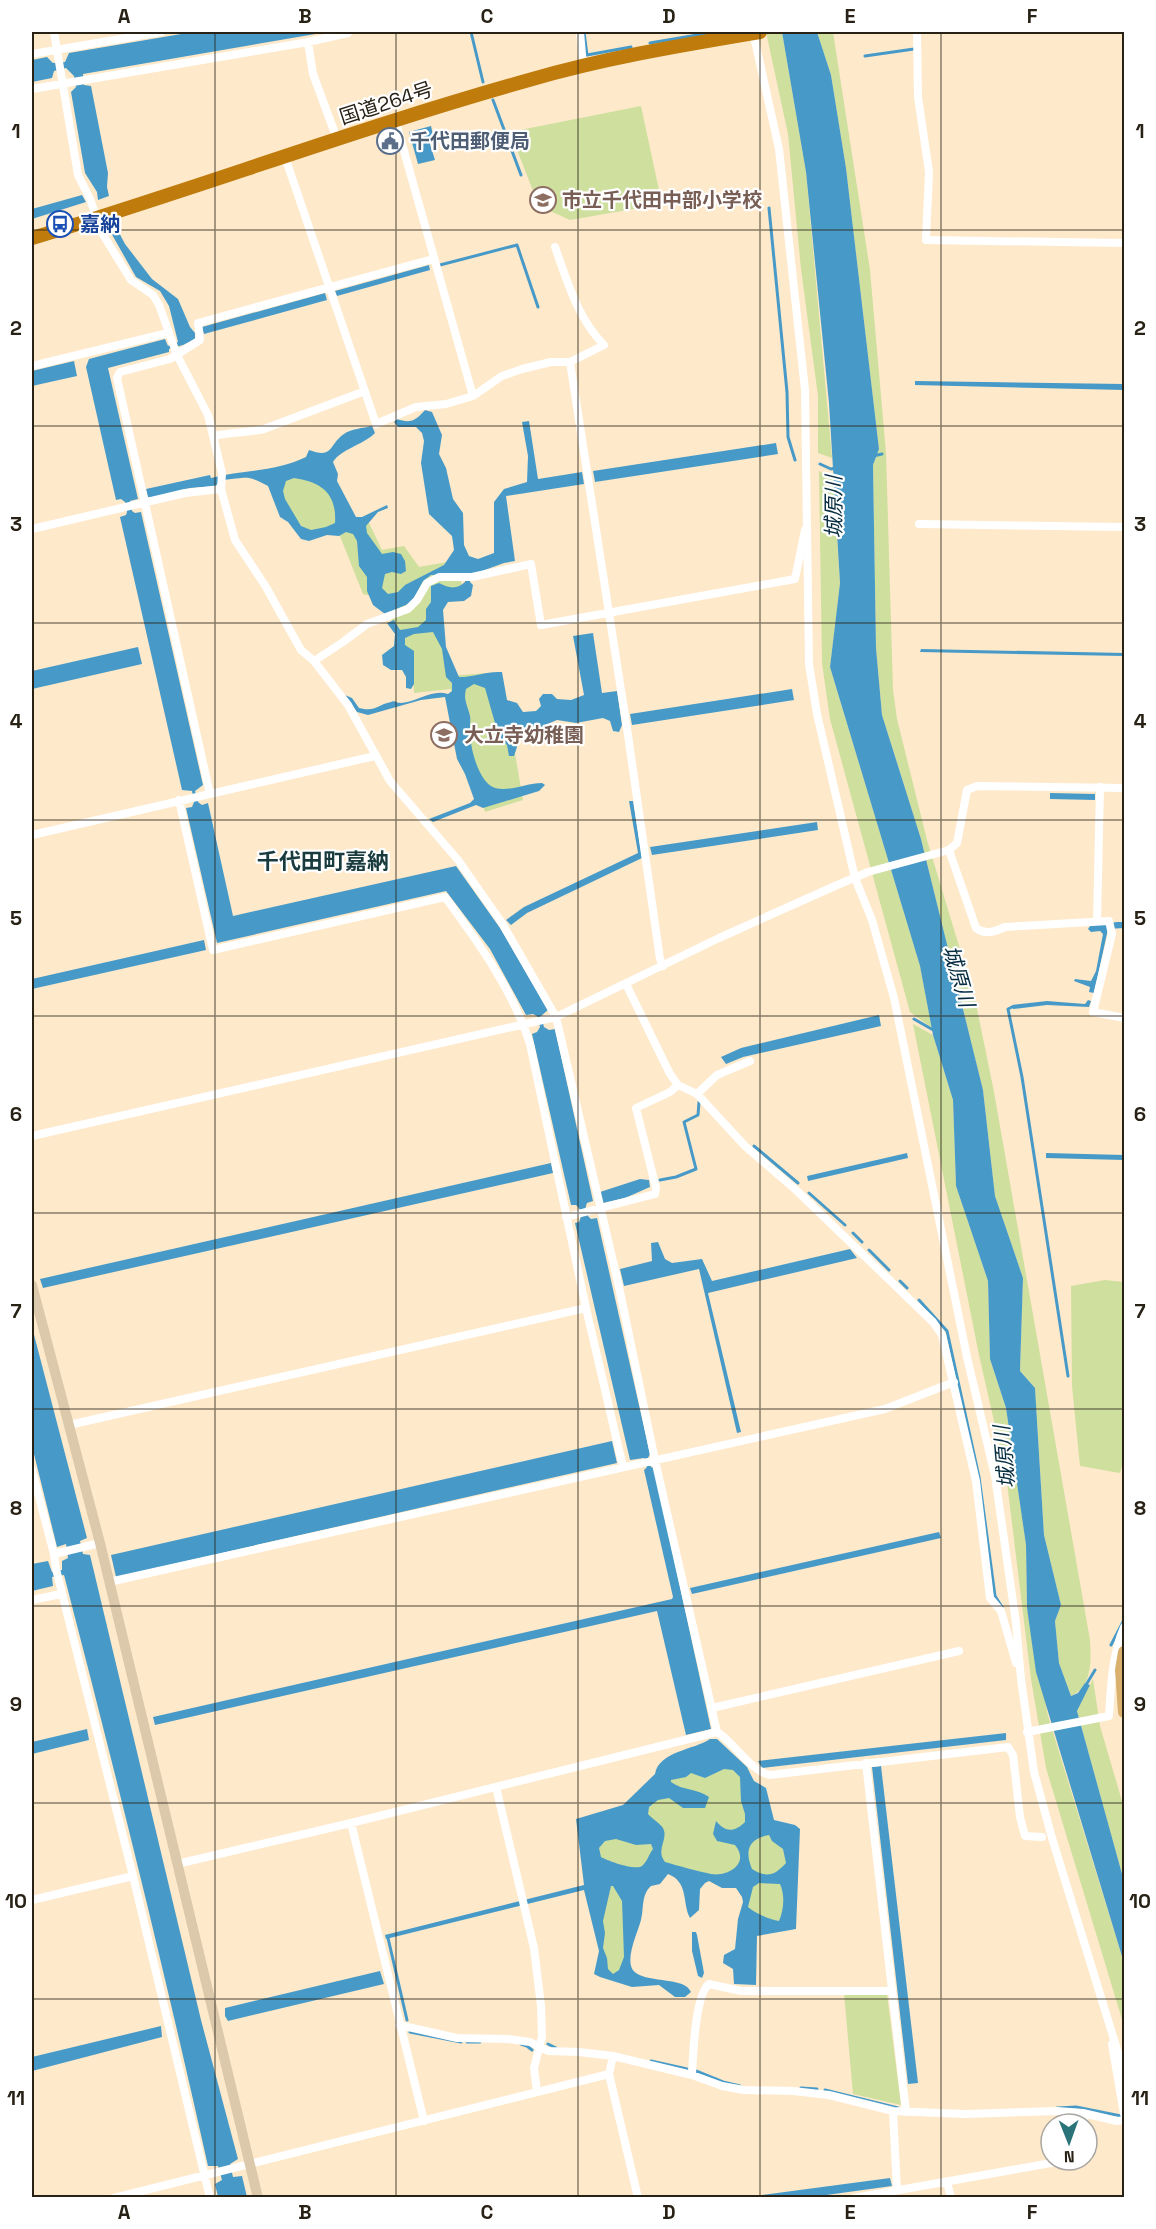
<svg xmlns="http://www.w3.org/2000/svg" width="1156" height="2229" viewBox="0 0 1156 2229" font-family="'Space Grotesk','Noto Sans JP',sans-serif">
<rect width="100%" height="100%" fill="#fee9ca"/>
<path fill="#cedf9e" d="M766 32H782L806 172 832 458 818 453V396L801 269 788 134Z
M817 32H833L870 270 886 453 893 690 897 719 927 840 975 999 994 1092 1090 1640C1091 1659 1093 1687 1071 1696L1059 1663 1055 1621 1061 1605 1044 1535 1035 1388 1020 1371 1023 1278 995 1196 983 1090 921 839 882 715 876 648 873 465 879 449 846 168 831 75Z
M641 106 662 204 570 220 539 206 510 132Z
M326 457 354 521 367 519 382 550 404 546 419 567 458 560 464 599 435 600 448 676 501 672 523 800 485 812 451 689 414 693 412 653 399 648 386 599 363 594 338 531 300 532 267 472Z
M819 471 833 479 840 583 830 667 920 966 932 1028 910 1012 830 719 822 663Z
M913 1024 933 1035 953 1100 956 1186 988 1281 990 1359 1006 1408 1026 1545 1027 1608 1048 1716 1124 1963V2026L1046 1768 1031 1679 1006 1474 979 1355Z
M1105 1280 1124 1282V1459L1120 1473 1080 1466 1072 1386 1071 1286Z
M1093 1679 1100 1726 1124 1808V1881L1077 1711Z
M715 1752 744 1773 763 1827 795 1833 789 1922 745 1933 746 1883 660 1868 633 1882 628 1979 602 1972 585 1827 626 1821 673 1765Z
M844 1993 887 1994 901 2105 853 2094Z"/>
<path fill="#479ac8" fill-rule="evenodd" d="M193 32H327L83 74 84 85 91 86 108 173 107 187 109 196 98 200 97 192 85 173 71 92 76 87 74 76 66 68 54 71 52 78 32 82V60L47 57 53 63 65 62 69 53Z
M782 32H817L831 75 846 168 879 449 873 465 876 648 882 715 921 839 983 1090 995 1196 1023 1278 1020 1371 1035 1388 1044 1535 1061 1605 1055 1621 1059 1663 1071 1696 1078 1693 1085 1683 1090 1685 1077 1711 1124 1881V1963L1036 1672 1027 1608 1026 1545 1006 1408 990 1359 988 1281 956 1186 953 1100 933 1035 920 966 830 667 840 583 829 403 806 172Z
M431 126 434 139 429 141 435 160 418 164 409 132Z
M82 195 86 202 32 219V209Z
M113 221 125 244 152 279 178 299 190 327 195 333V339L183 345 169 349V352L108 368 138 499 130 501 132 511 135 513 141 512 203 785 195 791 198 802 202 805 208 803 233 916 456 866 500 928 548 1010 541 1016 544 1027 549 1030 555 1029 593 1201 587 1203C584 1209 586 1215 591 1219L597 1218 650 1454 648 1458 651 1467 654 1468 711 1729 686 1735 657 1611 155 1725 153 1717 672 1599 673 1597 644 1470 647 1467 644 1458 630 1460 575 1223 579 1222C582 1215 582 1210 576 1205H571L532 1034 537 1032 540 1027 537 1016 533 1014 526 1015 490 949 446 891 217 943 186 808 192 807 194 802 192 791 182 790 120 517 126 515 127 512 125 502 121 499 116 500 86 367 89 359 165 339 168 346 178 342 169 306 160 291 136 277 106 224Z
M429 265 430 270 337 296 335 291Z
M325 293 327 300 204 334 202 327Z
M74 361 77 376 32 386V371Z
M915 381 1124 384V390L915 385Z
M425 410 432 412 442 435 439 454 446 468 453 499 463 513 464 545 469 556 478 559 494 553V502L504 489 527 482 528 456 522 422 529 421 538 479 582 472 584 484 506 496 515 561 504 563 471 575 470 582 473 585 471 596 464 601 448 602 443 610 446 647 459 677C475 677 487 671 502 672L507 700 517 703 523 712 536 711 541 706 539 699 543 694H552L557 699 571 700 584 695 573 636 593 633 602 693 617 691 622 725 619 732 613 731 610 721 603 718 576 723 557 720 545 725 544 733 537 738 524 734 517 737V747L514 756H509L507 745 499 737 485 688 474 684 466 689C463 700 468 706 470 716 471 722 469 729 470 735 471 750 479 783 495 788 510 792 526 783 542 783L545 785 539 791 483 808 476 805 433 822 429 819 470 803 474 799 465 774 457 759 445 697 421 700 368 715 357 712 345 695 352 698 359 708C376 712 377 705 391 702 398 700 394 703 401 703 418 702 431 689 448 694L452 691V683L446 677 442 649 433 632 414 634 405 638V645L414 651V684L411 689 406 688V677L402 670H391L383 665 382 655 394 646 395 634 387 623 394 620 400 630 418 627 426 620V609L431 602V586L439 583C449 588 456 590 465 582V574L431 575 423 581 415 597 408 604 385 614 373 605 367 591V577L359 566 357 541 353 534 346 532 339 536 327 535 309 541 301 539 288 522 280 517 268 486C262 483 255 479 249 478 244 477 224 480 219 481L216 486 190 488 153 498 148 497 146 489 210 475 211 478C242 470 276 472 306 457L309 450C334 459 328 445 344 434 350 429 364 428 372 426L375 433C363 445 341 449 333 462L338 474 337 481 356 517H362L387 505 388 508 378 512 366 526 367 533 382 554 393 552 401 554 405 561 406 571 401 574 392 572 385 574 382 588 388 594 398 592 405 585 444 565 454 550 452 536 429 514 421 463 424 441 422 433 416 427H398L394 422 397 419C411 424 416 420 425 410ZM294 478C321 482 337 493 335 523L326 527 311 530 301 526 285 499 283 491 286 481Z
M776 443 778 454 595 482 593 471Z
M138 647 142 664 32 689V671Z
M921 649 1124 653V656L920 652Z
M792 689 794 700 632 725 630 714Z
M1050 793 1095 794V800L1050 799Z
M629 801H633L642 858 527 913 511 925 506 920 524 907 638 853Z
M817 822 818 830 652 855 650 847Z
M1117 922H1124V928L1108 929 1094 993 1089 992 1090 987 1074 981 1075 979 1091 981 1096 971 1103 934 1100 931 1091 932 1088 929 1090 926Z
M204 940 206 950 32 989V979Z
M1088 1000 1091 1001 1089 1007 1047 1005 1013 1009 1012 1005 1047 1001 1085 1004Z
M879 1015 881 1026 743 1057 726 1064 721 1057 741 1048Z
M907 1153 908 1158 808 1181 807 1176Z
M1046 1153 1124 1155V1160L1046 1158Z
M551 1163 553 1173 43 1288 40 1279Z
M640 1179 649 1180 650 1187 625 1198 603 1203 600 1192Z
M658 1242 665 1259 672 1263 702 1259 712 1281 850 1249 857 1258 708 1293 741 1432 737 1433 699 1269 624 1286 620 1269 652 1261 651 1243Z
M32 1327 87 1538 80 1541 83 1554 90 1555 201 2020 238 2159 230 2164 233 2177 242 2176 247 2197H218L215 2184 222 2180 218 2166H208C164 1968 115 1771 64 1575L52 1577 53 1586 32 1591V1564L48 1561 52 1572 62 1570V1561L68 1558 66 1544 57 1547 32 1446Z
M612 1441 617 1463 116 1577 111 1555Z
M939 1532 941 1538 692 1594 690 1588Z
M87 1729 89 1740 32 1754V1742Z
M1006 1733V1740L762 1768 758 1761Z
M710 1739H717L747 1767 754 1781 766 1788 774 1820 795 1825 800 1829 796 1929 757 1936 756 1985 734 1984 733 1969 723 1963 724 1955 735 1949 738 1919 743 1902 742 1897 736 1888H722L709 1881 705 1883 700 1889 699 1910 690 1918C682 1903 689 1882 668 1874L660 1884 651 1886C641 1895 644 1908 641 1920 638 1932 622 1964 636 1973 650 1983 685 1977 691 1992L685 1997H675L659 1985 632 1987 600 1977 594 1974 599 1951 584 1890 386 1939 385 1935 584 1885 576 1819 623 1805 655 1774C659 1751 694 1750 710 1739ZM724 1769 733 1770 740 1777 741 1801 745 1814V1822C734 1833 725 1832 716 1821L713 1834 717 1841 735 1845C750 1863 729 1877 711 1874 697 1871 679 1866 665 1862 655 1849 669 1840 663 1828 660 1823 652 1819 648 1814L649 1807 658 1800 669 1798 683 1808H705L709 1797C697 1788 683 1791 671 1782V1780L686 1777 691 1773 705 1778ZM769 1835 772 1841 783 1849 786 1863C774 1876 767 1878 752 1869 745 1852 747 1839 769 1835ZM616 1839 636 1845 651 1844 653 1849C649 1854 647 1862 642 1866 636 1871 608 1861 601 1857L599 1848 605 1841ZM759 1883 780 1884C785 1895 784 1910 779 1921 770 1920 755 1913 748 1907L753 1887ZM611 1886H613L622 1901 624 1957 619 1970 613 1974 608 1969 607 1958 603 1948 605 1933 603 1921Z
M881 1766 918 2083 908 2084 872 1767Z
M692 1932H696L697 1935 704 1973 702 1978 698 1976 692 1951Z
M380 1971 384 1984 228 2021 225 2016V2008Z
M161 2026 162 2037 32 2071V2057Z
M890 2178 892 2186 812 2197H747Z"/>
<g fill="none" stroke-linecap="round" stroke-linejoin="round">
<path stroke="#479ac8" stroke-width="3" d="M471 32 483 82
M584 32 587 55 631 47
M650 43 715 32
M865 56 914 49
M493 100 521 175
M769 208 787 392 788 437 795 460
M440 265 517 245 538 307
M873 456 882 454
M820 464 831 469 835 468
M1012 1007 1008 1009 1022 1077 1068 1376
M914 1019 935 1031
M754 1146 798 1183
M660 1180 676 1177 696 1169 684 1122 698 1115 699 1102
M809 1193 845 1225
M853 1233 862 1242
M869 1250 889 1270
M900 1281 907 1288
M919 1300 947 1331 979 1477 995 1596 1002 1607
M1111 1645 1124 1620
M1086 1685 1095 1670
M388 1938 407 2020
M410 2032 461 2042
M467 2042H480
M521 2044 527 2046 532 2050
M548 2044 556 2048
M651 2061 687 2069
M696 2071 723 2082 740 2086
M801 2088 817 2089
M825 2090 898 2108
M1057 2108 1076 2107 1121 2116"/>
<path stroke="#fff" stroke-width="8" d="M54 32 78 175 90 199 102 233 131 280 153 295 159 305 177 355 208 415 222 473 221 489 235 540 266 587 301 650 314 661 348 705 390 781 458 860 502 923 556 1017 619 1287 655 1460 717 1732
M580 32 583 66
M753 32 779 149 805 390 809 664 817 714 855 878 872 920 894 998 967 1357 995 1476 1016 1623 1021 1679 1034 1772 1052 1838 1124 2072
M917 32 918 97 929 172 926 240 1124 243
M308 42 313 74 337 139
M32 54 161 32
M32 89 308 42 348 33V32
M395 119 473 396
M285 157 376 424 416 407 446 404 473 396 502 376 522 369 551 362H570L604 345C578 319 567 281 555 247
M570 362 628 735 660 959 663 966
M32 366 168 333
M214 436C231 432 247 433 264 429L365 391
M919 524 1124 527
M32 529 185 493 221 489
M314 661 343 642 367 624 408 609 417 600 427 583 439 577H472L531 564 541 625 795 579 805 530
M210 794 117 378 120 372 170 359 200 340 198 323 433 259
M179 800 213 950 445 897C478 942 513 990 530 1044L586 1308 623 1467
M32 835 375 756
M949 850 976 928C985 935 994 932 1005 927L1109 921 1112 934 1093 1012 1124 1018
M1097 921 1100 787
M626 984 670 1074 678 1085 697 1094 745 1146 796 1190 933 1322 942 1335 976 1481 990 1598 1001 1611 1016 1663
M697 1094 717 1075 750 1061
M32 1136 556 1017 719 938 835 886 868 872 949 850 957 843 967 790 977 786 1124 788
M566 1217 655 1194 656 1188 636 1108 670 1092 678 1085
M69 1425 586 1308
M32 1470 54 1554
M100 1543 54 1554 56 1569 133 1876 210 2198
M109 1582 885 1409 954 1382
M32 1600 61 1594
M712 1708 959 1651
M1027 1732 1109 1716C1111 1686 1112 1655 1124 1627
M866 1763 906 2112
M496 1787 534 1948 541 2006 542 2037 534 2068 537 2092
M351 1823 424 2121
M177 1864 351 1823 717 1732C735 1743 750 1771 770 1775L1008 1747 1013 1755 1020 1817 1025 1836 1042 1837
M32 1900 133 1876
M399 2025 457 2038 508 2039 530 2042 548 2051 579 2052 613 2056 692 2075 722 2086 744 2090 793 2091 829 2095 893 2111 965 2114 1057 2111 1083 2113 1117 2121 1124 2120
M1112 2044 1124 2114
M613 2056 609 2074 638 2198
M692 2075C693 2055 695 1995 709 1984L741 1991H892
M893 2111 897 2190
M1083 2113 1084 2124
M947 2182 951 2198
M114 2198 609 2074
M854 2198 1068 2160"/>
<path stroke="#dcc8aa" stroke-width="10" d="M32 1285 100 1543 258 2198"/>
<path stroke="#d9b06d" stroke-width="12" d="M1124 1652 1121 1670 1124 1712"/>
<path stroke="#bf7b0b" stroke-width="14" d="M32 238C198 188 361 127 529 80 604 58 683 45 760 32"/>
</g>
<path fill="none" stroke="#282115" stroke-width="1.5" stroke-opacity="0.55" d="M215 32V2198M396 32V2198M578 32V2198M760 32V2198M941 32V2198M32 230H1124M32 426H1124M32 623H1124M32 820H1124M32 1016H1124M32 1213H1124M32 1409H1124M32 1606H1124M32 1803H1124M32 1999H1124"/>
<defs>
<symbol id="civic-ring" viewBox="-11 -11 22 22"><circle r="9.5" fill="#fff" stroke="#5c6f8a" stroke-width="1.5"/><path d="M-.6-6.5H3V-4.5H.6V-3L4-1V1h2V6H-6V1h2V-1L-.6-3ZM-1.2 2.5V6h2.4V2.5Z" fill="#5c6f8a"/></symbol>
<symbol id="school-ring" viewBox="-11 -11 22 22"><circle r="9.5" fill="#fff" stroke="#8d6e63" stroke-width="1.5"/><path d="M0-5L7-2L0 1L-7-2ZM-4 1L0 2.5L4 1V4Q0 6-4 4Z" fill="#8d6e63"/></symbol>
<symbol id="bus-ring" viewBox="-11 -11 22 22"><circle r="9.5" fill="#fff" stroke="#1a4fb4" stroke-width="1.5"/><path d="M-5-6H5V4H4V6H2V4H-2V6H-4V4H-5ZM-3.5-4V0h7V-4ZM-3.5 1.2v1.5H-2V1.2ZM2 1.2v1.5H3.5V1.2Z" fill="#1a4fb4"/></symbol>
</defs>
<g fill-rule="evenodd">
<use href="#civic-ring" x="375" y="126" width="30" height="30"/>
<use href="#school-ring" x="528" y="185" width="30" height="30"/>
<use href="#bus-ring" x="45" y="209" width="30" height="30"/>
<use href="#school-ring" x="429" y="720" width="30" height="30"/>
</g>
<g text-anchor="middle" dominant-baseline="central" stroke-width="4.5" stroke-linejoin="round" paint-order="stroke">
<g font-size="20" fill="#282115" stroke="#fff">
<text transform="translate(386 103) rotate(-18)">国道264号</text>
</g>
<g font-size="20" font-weight="bold" fill="#4e5e75" stroke="#fff" text-anchor="start">
<text x="410" y="141">千代田郵便局</text>
</g>
<g font-size="20" font-weight="bold" fill="#785e54" stroke="#fff" text-anchor="start">
<text x="562" y="200">市立千代田中部小学校</text>
<text x="464" y="735">大立寺幼稚園</text>
</g>
<g font-size="20" font-weight="bold" fill="#164399" stroke="#fff" text-anchor="start">
<text x="80" y="224">嘉納</text>
</g>
<g font-size="21" font-style="italic" fill="#072d41" stroke="#fff">
<text transform="translate(833 507) rotate(-90)">城原川</text>
<text transform="translate(959 976) rotate(74)">城原川</text>
<text transform="translate(1004 1457) rotate(-95)">城原川</text>
</g>
<g font-size="22" font-weight="bold" fill="#193b3e" stroke="#fff">
<text x="323" y="861">千代田町嘉納</text>
</g>
</g>
<rect width="1156" height="2229" fill="none" stroke="#ffffff" stroke-width="66"/>
<g transform="translate(1069 2142) rotate(179)"><circle r="28" fill="#ffffff" stroke="#a9a6a1" stroke-width="1.5"/>
<path d="M0-4.5L10 22L0 15L-10 22Z" fill="#2a7479"/>
<text y="-9" font-size="16" font-weight="bold" text-anchor="middle" fill="#282115">N</text>
</g>
<rect x="33" y="33" width="1090" height="2163" fill="none" stroke="#282115" stroke-width="2"/>
<g font-size="20" text-anchor="middle" font-weight="bold" fill="#282115">
<text x="124" y="23">A</text>
<text x="305" y="23">B</text>
<text x="487" y="23">C</text>
<text x="669" y="23">D</text>
<text x="850" y="23">E</text>
<text x="1032" y="23">F</text>
<text x="16" y="138">1</text>
<text x="1140" y="138">1</text>
<text x="16" y="335">2</text>
<text x="1140" y="335">2</text>
<text x="16" y="531">3</text>
<text x="1140" y="531">3</text>
<text x="16" y="728">4</text>
<text x="1140" y="728">4</text>
<text x="16" y="925">5</text>
<text x="1140" y="925">5</text>
<text x="16" y="1121">6</text>
<text x="1140" y="1121">6</text>
<text x="16" y="1318">7</text>
<text x="1140" y="1318">7</text>
<text x="16" y="1515">8</text>
<text x="1140" y="1515">8</text>
<text x="16" y="1711">9</text>
<text x="1140" y="1711">9</text>
<text x="16" y="1908">10</text>
<text x="1140" y="1908">10</text>
<text x="16" y="2105">11</text>
<text x="1140" y="2105">11</text>
<text x="124" y="2219">A</text>
<text x="305" y="2219">B</text>
<text x="487" y="2219">C</text>
<text x="669" y="2219">D</text>
<text x="850" y="2219">E</text>
<text x="1032" y="2219">F</text>
</g>
</svg>
